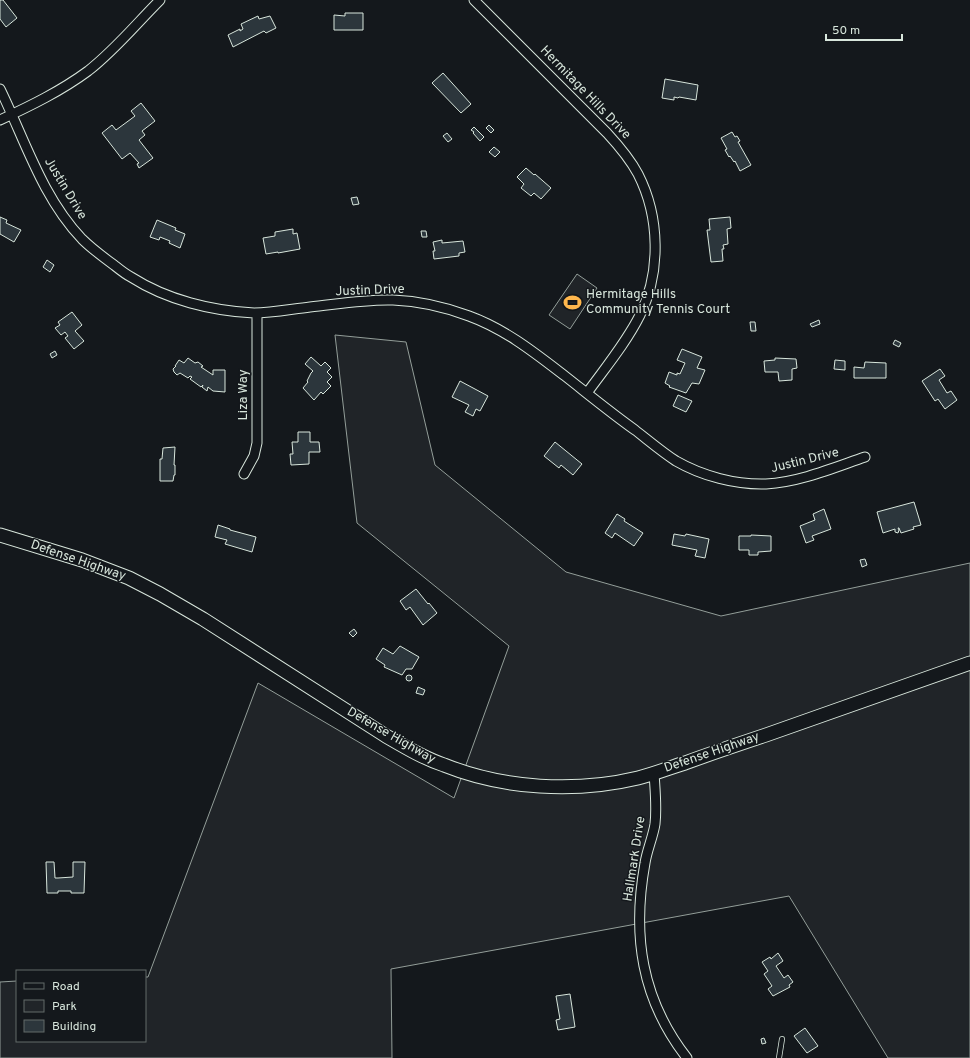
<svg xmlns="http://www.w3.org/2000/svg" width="970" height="1058" viewBox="0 0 970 1058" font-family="Overpass,sans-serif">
<rect width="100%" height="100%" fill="#14181c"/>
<path fill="#202428" stroke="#939e99" d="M577 274 597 288 570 329 549 315Z
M335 335 406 342 435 465 566 572 721 616 970 563V1058H888L789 896 391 969 392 1058H0V982L17 981V1041H145V977H148L258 683 454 798 509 646 357 523Z"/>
<path fill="#2c363c" stroke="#d8e6dc" d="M0 0H3L17 18 6 27 0 19Z
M345 13H363V30H334V15L345 16Z
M258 16 259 19 270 16 276 28 266 33 264 31 233 47 228 35 240 29V31L243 29 241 24Z
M443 73 471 104 461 113 432 83Z
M665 79 698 85 696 100 679 97 678 98 674 97V100L662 98Z
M141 103 155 121 142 131 145 135 139 140 153 158 139 168 137 164 139 163 130 153 122 159 102 133 112 125 116 130 131 119 135 116 131 111Z
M489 125 494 130 491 133 486 128Z
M474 127 484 137 480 141 473 133 474 132 471 130Z
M732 132 735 137 737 136 740 141 738 142 751 165 740 171 735 161 734 162 730 156 729 157 725 150 727 149 721 138Z
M447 133 452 139 448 142 443 136Z
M494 147 500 152 495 157 489 152Z
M526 168 534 175 535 174 551 188 541 199 534 193 531 196 521 188 524 184 517 177Z
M357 197 359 204 353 205 351 198Z
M0 217 7 220 6 223 21 230 14 242 0 234Z
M730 217 731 228 727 229 728 244 723 245 724 249H722L723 261 711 262 707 230H710L709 219Z
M157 220 176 228 175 230 185 234 180 248 169 243 170 241 160 237 159 240 150 237Z
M293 229V234L297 233 300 249 278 253V252L266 254 263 238 275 236V232Z
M421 231H426L427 237H422Z
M442 240V243L463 241 465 252 459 253V256L434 259 433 251H435L433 242Z
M47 260 54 265 50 272 43 267Z
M72 312 82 325 75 331 84 341 74 349 65 338 68 336 65 332 61 335 55 328 60 325 58 322Z
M819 320 820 324 812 327 810 324Z
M750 322H755L756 331H751Z
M895 340 901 343 899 347 893 344Z
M682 349 702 357 697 368 705 370 699 384 692 383 686 393 669 387 670 386 665 383 669 372 677 375V373L680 374 685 363 677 360Z
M55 351 57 355 52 358 50 354Z
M311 357 321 366 325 362 331 368 327 372 332 377 327 382 331 386 323 394 321 392 314 400 303 388 308 382 307 381 311 373 313 371 305 364Z
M188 358 195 363 198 362 203 366 201 367 213 375V370H225V392L213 391 208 387 207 391 202 387 203 385 201 387 190 379 192 377 190 376 188 378 180 373 177 375 174 372 173 369 176 366H175L179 360 184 363Z
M775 358 796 359 797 368 792 369V380L779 381 778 372H765L764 361 775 360Z
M835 360 845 361V370L834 369Z
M865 362 886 363V378H854V367L864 368Z
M940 369 945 376 939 380 947 393 951 391 957 400 945 409 938 399 935 401 922 381Z
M460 381 488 396 480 411 476 409 473 416 465 412 469 405 452 397Z
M678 395 692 401 686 412 673 406Z
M298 432H310V442H319L320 452H309V464L291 465 290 454H293L292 442H298Z
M555 442 582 464 573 475 561 465 559 468 544 456Z
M175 447 174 465H175V475H174L173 481H160V459H162L163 448Z
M914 502 921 525 913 527 914 529 901 533 899 528H898L899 530 898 533 895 532V529L883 533 877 512Z
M824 509 831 529 812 536 814 540 806 543 800 526 815 520 813 514Z
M617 514 625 519 624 521 643 533 634 546 615 533 612 538 605 533Z
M218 525 230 529V530L256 537 252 552 225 544 227 540 215 537Z
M674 534 685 536 686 534 709 539 705 558 695 556 697 550 672 545Z
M751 535 771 536V551L758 552V555H749V550H739V536H751Z
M865 559 867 565 862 567 860 560Z
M416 589 428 604 429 603 437 613 423 625 410 607 406 610 400 601Z
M354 629 357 633 353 637 349 633Z
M400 646 419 657 412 669H406L402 675 384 667 385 665 376 659 383 648 393 654Z
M406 678a3 3 0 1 1 6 0a3 3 0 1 1-6 0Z
M418 687 425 690 423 695 416 693Z
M46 862H54L55 878H58L73 877V862H85L84 893H71V891H58V893H47Z
M778 953 783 961 776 966 784 978 788 975 793 982 789 985 790 987 773 996 768 989 772 986 764 974 768 971 762 962 770 957 771 959Z
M570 994 575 1027 558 1030 556 1020 560 1019 556 996Z
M805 1028 818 1046 807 1053 794 1036Z
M764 1038 766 1043 762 1044 761 1039Z"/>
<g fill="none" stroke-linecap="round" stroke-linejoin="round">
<defs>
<path id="lane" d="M779 1058 782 1039"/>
<path id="street" d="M474 0 607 133C619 146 630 159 638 174 660 217 661 272 640 315 626 343 605 368 587 393
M0 89C25 140 42 197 82 239 92 249 103 257 114 265 119 269 125 274 131 277 167 300 212 311 254 313 272 313 292 309 310 307 338 304 366 299 393 300 419 301 445 307 469 316 505 329 535 353 565 376 588 394 611 413 635 430 648 440 662 452 676 461 702 476 736 485 766 484 800 482 833 468 865 457
M0 120C30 106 61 91 88 71 115 50 136 24 160 0
M244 474 254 456 257 443V313
M654 773C655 790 657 807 655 824 653 837 647 850 645 863 632 935 641 999 687 1058"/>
<path id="secondary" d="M0 535 82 560 129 578 160 594 203 619 386 736C405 747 423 758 444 765 504 789 575 793 638 778 654 774 669 768 685 763 712 753 739 744 766 735 834 711 902 687 970 663"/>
</defs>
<use href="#lane" stroke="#d8e6dc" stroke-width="6"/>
<use href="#street" stroke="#d8e6dc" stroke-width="11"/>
<use href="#secondary" stroke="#d8e6dc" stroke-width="15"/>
<use href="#lane" stroke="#14181c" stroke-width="4.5"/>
<use href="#street" stroke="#14181c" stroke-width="9"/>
<use href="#secondary" stroke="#14181c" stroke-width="13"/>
</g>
<defs>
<symbol id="stadium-bare" viewBox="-9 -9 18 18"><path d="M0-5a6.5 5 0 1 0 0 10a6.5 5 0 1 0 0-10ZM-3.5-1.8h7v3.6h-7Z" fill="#ffb74d" stroke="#14181c" stroke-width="2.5" paint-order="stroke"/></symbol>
</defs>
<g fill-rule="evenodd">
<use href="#stadium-bare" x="560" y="290" width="25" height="25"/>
</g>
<g text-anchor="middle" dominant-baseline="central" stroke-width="3" stroke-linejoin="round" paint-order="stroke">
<g font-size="13" fill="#d8e6dc" stroke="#14181c">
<text transform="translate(585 93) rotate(46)">Hermitage Hills Drive</text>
<text transform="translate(65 189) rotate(59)">Justin Drive</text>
<text transform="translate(370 291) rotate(-2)">Justin Drive</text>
<text transform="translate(244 395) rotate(-90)">Liza Way</text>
<text transform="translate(805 461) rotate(-14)">Justin Drive</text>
<text transform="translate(78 561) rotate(19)">Defense Highway</text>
<text transform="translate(391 736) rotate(30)">Defense Highway</text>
<text transform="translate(712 753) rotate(-19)">Defense Highway</text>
<text transform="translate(635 859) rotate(-81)">Hallmark Drive</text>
</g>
<g font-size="13" fill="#d8e6dc" stroke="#14181c" text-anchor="start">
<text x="586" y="295">Hermitage Hills<tspan x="586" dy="15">Community Tennis Court</tspan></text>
</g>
</g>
<rect x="16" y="970" width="130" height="72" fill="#14181c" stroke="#626a69"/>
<rect x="24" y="983" width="20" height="6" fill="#14181c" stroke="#626a69"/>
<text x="52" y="990" font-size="12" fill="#d8e6dc">Road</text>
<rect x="24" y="1000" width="20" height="12" fill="#202428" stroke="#626a69"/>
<text x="52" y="1010" font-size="12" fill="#d8e6dc">Park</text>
<rect x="24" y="1020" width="20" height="12" fill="#2c363c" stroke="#626a69"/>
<text x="52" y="1030" font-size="12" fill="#d8e6dc">Building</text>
<path d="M826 34v6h76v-6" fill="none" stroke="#d8e6dc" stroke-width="2"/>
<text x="832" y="34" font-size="12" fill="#d8e6dc" stroke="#14181c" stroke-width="3" paint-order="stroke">50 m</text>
</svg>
